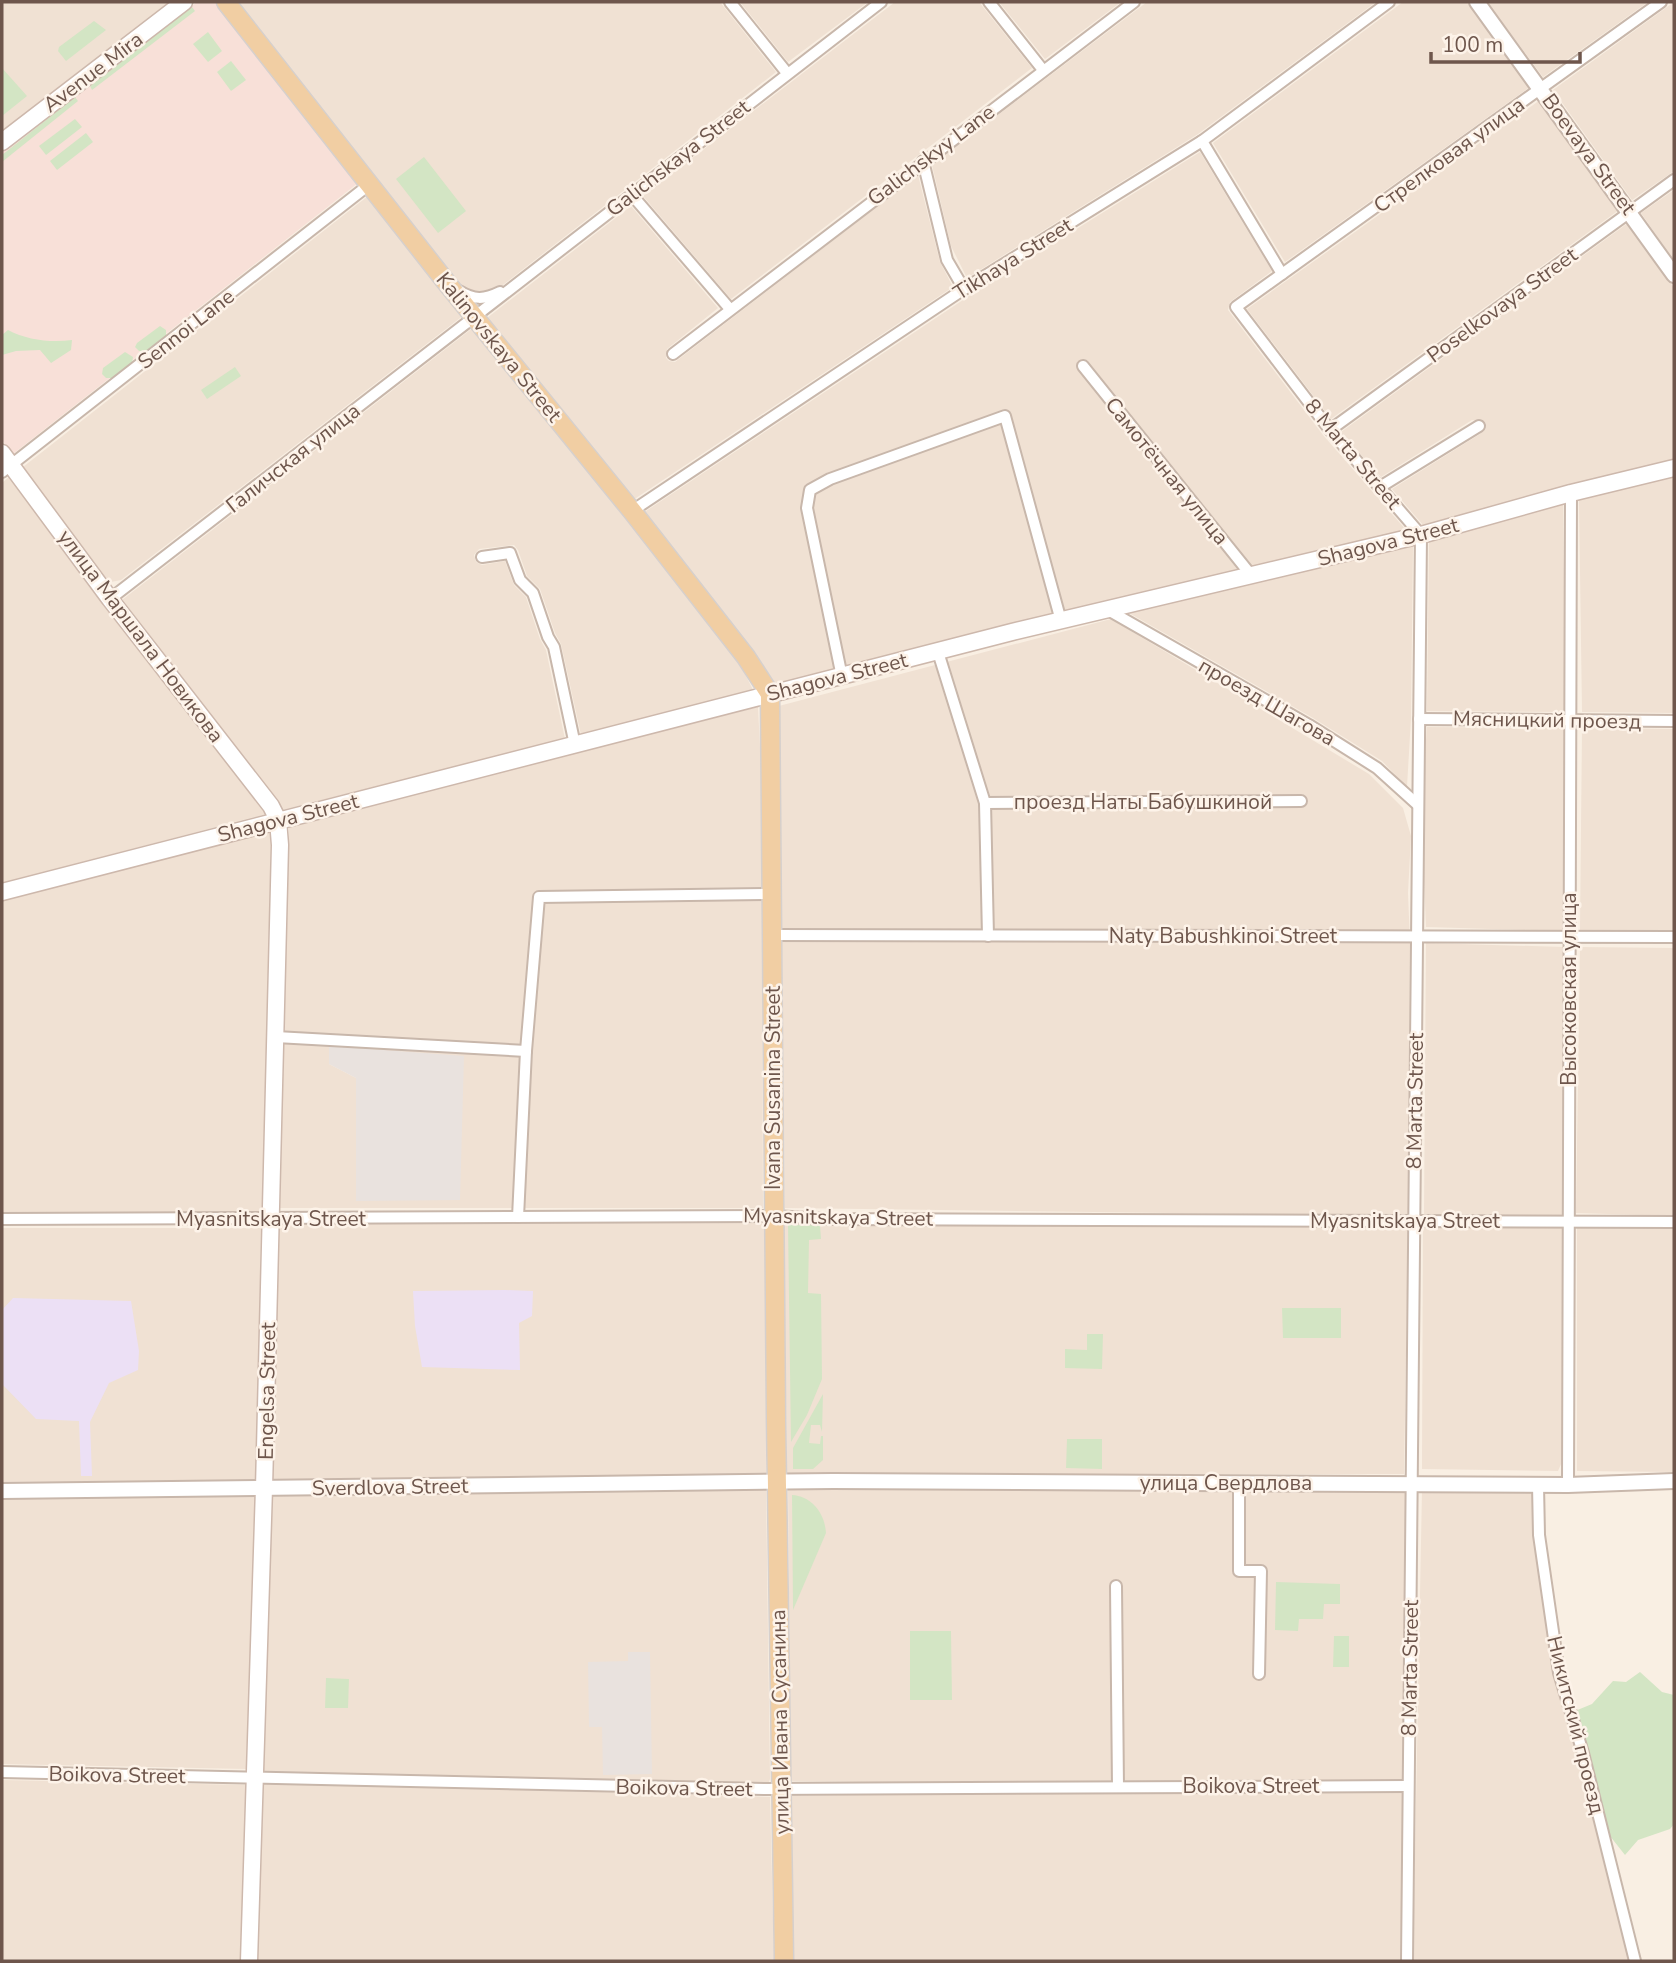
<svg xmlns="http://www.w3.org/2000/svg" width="1676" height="1963" font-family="'Nunito Sans',sans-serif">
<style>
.residential{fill:#f0e1d3;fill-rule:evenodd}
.commercial{fill:#f8e0d8}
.industrial{fill:#e9e2de}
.education{fill:#ece0f5}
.green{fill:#d3e5c4}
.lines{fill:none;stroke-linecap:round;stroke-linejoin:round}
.minor-casing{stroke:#c8b7ab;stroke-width:14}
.tertiary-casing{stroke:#c8b7ab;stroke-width:18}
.secondary-casing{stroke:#cdb8ac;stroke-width:19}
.primary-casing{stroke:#d6d0cd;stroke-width:21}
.minor{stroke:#fff;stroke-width:10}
.tertiary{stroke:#fff;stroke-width:14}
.secondary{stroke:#fff;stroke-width:16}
.primary{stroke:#f1cea3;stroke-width:18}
.labels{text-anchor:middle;stroke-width:5;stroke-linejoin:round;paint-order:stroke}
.street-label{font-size:21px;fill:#6e564c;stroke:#fdf3e9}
</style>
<rect width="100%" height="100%" fill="#f9efe3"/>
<g class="residential">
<path d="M2,2H171L2,132Z"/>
<path d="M236,2H720L776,72L490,295L467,293Z"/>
<path d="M740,2H868L788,62Z"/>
<path d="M895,2H979L1032,68L731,299L643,196Z"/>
<path d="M999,2H1121L1045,59Z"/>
<path d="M1147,2H1376L1198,134L967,278L951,246L932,165Z"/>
<path d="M1403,2H1467L1530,87L1285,262L1213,143Z"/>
<path d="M1487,2H1648L1543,77Z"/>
<path d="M1674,2V171L1632,200L1553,90Z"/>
<path d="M1540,100L1619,210L1331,419L1247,309Z"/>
<path d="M1200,152L1272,271L1230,302L1228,310L1323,435L1406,530L1098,604L770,688L643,513L969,296Z"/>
<path d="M918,175L940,262L953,287L633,500L487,318L631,206L718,308L667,349L666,358L669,361L675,362Z"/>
<path d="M1674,190V261L1641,213Z"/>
<path d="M368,196L464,315L121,580L111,582L102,575L23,467Z"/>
<path d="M1628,223L1674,288V460L1569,485L1423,525L1392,489L1480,434L1483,429L1481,422L1472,420L1381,477L1341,432Z"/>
<path d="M474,327L625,516L739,662L754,692L581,735L561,644L555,633L540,589L527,576L518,550L514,545L479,549L474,555L476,562L482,565L505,561L514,585L526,597L540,639L546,650L565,739L282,810L122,600Z"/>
<path d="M10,476L104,603L266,814L2,883V483Z"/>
<path d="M1674,477V713L1582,712L1579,499Z"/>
<path d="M1563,504L1566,712L1427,711L1429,540Z"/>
<path d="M1413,545L1411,718L1407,787L1382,761L1313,718L1129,613Z"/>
<path d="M1111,619L1369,774L1403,808L1411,836L1408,893L1410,943L1408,1216L785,1208L782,947L775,707Z"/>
<path d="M758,707L761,767L763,1208H280L289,826ZM464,1056L356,1200V1078L329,1064Z"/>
<path d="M1427,727L1566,728L1564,931L1426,927L1421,805Z"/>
<path d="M1582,728L1674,729V932L1580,931Z"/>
<path d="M271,829L263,1212H2V900Z"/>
<path d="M1426,943L1564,947L1565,1215L1424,1216Z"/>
<path d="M1580,947L1674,948V1216L1576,1213Z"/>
<path d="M765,1220L766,1475L272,1480L276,1225Z"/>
<path d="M1423,1222L1565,1224V1455L1558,1471L1422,1469Z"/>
<path d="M1577,1222L1674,1223V1472L1577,1471Z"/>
<path d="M784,1223L1408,1228L1404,1474H787Z"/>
<path d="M2,1228H261L256,1480L2,1483Z"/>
<path d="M891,1486L1409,1487L1406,1782L927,1783L791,1781L788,1488Z"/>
<path d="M766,1489L770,1779L768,1784L264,1775L261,1767L271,1494Z"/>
<path d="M1422,1490L1532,1491L1534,1537L1556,1678L1579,1755L1631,1961H1413Z"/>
<path d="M256,1496L246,1769L2,1764V1497Z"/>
<path d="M2,1780L246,1785L244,1961H2Z"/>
<path d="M262,1782L770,1797L774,1961H255Z"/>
<path d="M1190,1790H1404L1400,1961H793L791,1796Z"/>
</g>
<path class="commercial" d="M197,2H216L358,183L13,454L2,440V152Z"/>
<g class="industrial">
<path d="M329,1046L464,1056L460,1200L356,1201V1078L329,1064Z"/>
<path d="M628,1652H650L652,1774L603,1775L602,1727H589L588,1662L628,1661Z"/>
</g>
<g class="education">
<path d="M505,1290L533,1291L532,1316L519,1323L520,1370L422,1367L415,1326L413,1291Z"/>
<path d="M13,1298L131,1301L139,1351L138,1370L109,1383L90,1422L92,1476H81L79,1421L36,1419L2,1384V1310Z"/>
</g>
<g class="green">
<path d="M192,7L195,11L92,90L90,86Z"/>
<path d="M94,21L106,30L66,61L58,51L59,47Z"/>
<path d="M208,32L222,51L208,62L193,44Z"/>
<path d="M231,61L246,80L231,91L217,72Z"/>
<path d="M2,68L27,96L2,116Z"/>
<path d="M75,97L78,101L2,162V155Z"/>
<path d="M75,119L82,127L46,155L39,146Z"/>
<path d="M86,133L93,142L57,170L50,161Z"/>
<path d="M424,157L466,211L438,233L396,179Z"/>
<path d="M160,326L166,330V336L146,351H139L135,347L137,343Z"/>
<path d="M8,330C27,340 51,343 72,340L71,350L51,363L40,350L16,351L2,355V335Z"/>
<path d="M125,352L133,357L132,363L113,378H106L102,374L103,368Z"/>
<path d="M235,367L241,376L207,399L201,390Z"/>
<path d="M788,1225H820L821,1239L809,1240L808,1293L821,1294L822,1379L807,1415L791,1442Z"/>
<path d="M1282,1308H1341V1338H1283Z"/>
<path d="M1087,1334H1103L1102,1369L1065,1368V1349L1087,1350Z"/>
<path d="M823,1394L822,1432L820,1425H811L809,1443L820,1444L821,1436H823V1460L813,1469H793V1448Z"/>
<path d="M1067,1439H1102V1469L1066,1468Z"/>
<path d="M792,1495C812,1496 825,1514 826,1533L793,1610Z"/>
<path d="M1276,1582L1340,1584V1604H1324L1323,1619H1299L1298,1631L1275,1630Z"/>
<path d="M910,1631H951L952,1700H910Z"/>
<path d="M1334,1636H1349V1667H1333Z"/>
<path d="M1640,1672L1662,1692L1674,1695V1824L1670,1829L1638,1840L1625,1855L1610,1836L1604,1820L1601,1799L1575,1711L1592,1704L1613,1681L1626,1682Z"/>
<path d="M326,1678L349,1679L348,1708H325Z"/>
</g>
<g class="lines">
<g class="minor-casing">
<g id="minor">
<path d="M730,2L787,73"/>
<path d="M989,2L1043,70"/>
<path d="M1202,141L1282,274"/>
<path d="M923,161L947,260L964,289"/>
<path d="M632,195L730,309"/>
<path d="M459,291C474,300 484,300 500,292"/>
<path d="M673,354L1134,2"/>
<path d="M1083,366L1251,575"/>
<path d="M1330,430L1674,180"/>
<path d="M2,472L370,184"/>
<path d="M1380,487L1479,426"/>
<path d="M632,511L964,289L1202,141L1389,2"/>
<path d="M482,557L510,553L520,580L533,593L548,637L554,647L575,745"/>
<path d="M110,599L881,2"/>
<path d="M1108,610L1309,725L1377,768L1418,805"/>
<path d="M938,652L985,803L988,936"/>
<path d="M842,677L807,508L810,490L830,479L1005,416L1061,621"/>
<path d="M1419,719L1674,721"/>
<path d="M985,803L1301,801"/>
<path d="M772,935L1674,937"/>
<path d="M276,1037L526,1051"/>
<path d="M518,1217L526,1051L539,897L771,894"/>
<path d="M2,1219L774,1216L827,1219L1674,1222"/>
<path d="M1239,1483V1571H1261L1259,1674"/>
<path d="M1538,1485L1539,1535L1559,1673L1583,1753L1635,1961"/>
<path d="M1568,1485L1571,493"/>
<path d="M1116,1586L1118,1787"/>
<path d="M2,1772L764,1789L1408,1786"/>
<path d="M1407,1961L1421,535L1330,430L1236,307L1661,2"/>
</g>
</g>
<g class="tertiary-casing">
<g id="tertiary">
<path d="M1477,2L1674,275"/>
<path d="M2,1491L833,1481L1568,1485L1674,1481"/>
</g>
</g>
<g class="secondary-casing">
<g id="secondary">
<path d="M2,142L184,2"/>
<path d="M2,453L110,599L271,806L278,820L280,845L264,1488L249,1961"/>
<path d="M2,892L1012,632L1421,535L1571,493L1674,468"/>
</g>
</g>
<g class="primary-casing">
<path id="primary" d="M226,2L446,282L632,511L746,657L770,694L776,1420L784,1961"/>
</g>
<use href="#minor" class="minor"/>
<use href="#tertiary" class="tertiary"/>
<use href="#secondary" class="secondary"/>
<use href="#primary" class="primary"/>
</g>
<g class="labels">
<g class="street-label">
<text transform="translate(93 72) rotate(-37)" y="7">Avenue Mira</text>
<text transform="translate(1589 154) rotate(54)" y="7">Boevaya Street</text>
<text transform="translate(931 155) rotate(-37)" y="7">Galichskyy Lane</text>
<text transform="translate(1449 155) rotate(-36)" y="7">Стрелковая улица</text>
<text transform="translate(678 158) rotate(-38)" y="7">Galichskaya Street</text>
<text transform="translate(1013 259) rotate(-32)" y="7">Tikhaya Street</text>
<text transform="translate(1502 305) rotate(-36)" y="7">Poselkovaya Street</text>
<text transform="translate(186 329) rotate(-38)" y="7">Sennoi Lane</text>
<text transform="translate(499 347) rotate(51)" y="7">Kalinovskaya Street</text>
<text transform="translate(1353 454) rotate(50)" y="7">8 Marta Street</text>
<text transform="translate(293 458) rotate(-38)" y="7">Галичская улица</text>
<text transform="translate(1167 471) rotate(51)" y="7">Самотёчная улица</text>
<text transform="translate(1388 542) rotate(-14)" y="7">Shagova Street</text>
<text transform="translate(141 636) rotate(53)" y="7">улица Маршала Новикова</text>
<text transform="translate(837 677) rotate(-14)" y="7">Shagova Street</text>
<text transform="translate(1267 702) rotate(30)" y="7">проезд Шагова</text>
<text transform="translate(1547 720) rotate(1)" y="7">Мясницкий проезд</text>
<text x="1143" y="809">проезд Наты Бабушкиной</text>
<text transform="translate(288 818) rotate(-14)" y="7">Shagova Street</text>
<text x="1223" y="943">Naty Babushkinoi Street</text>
<text transform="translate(1569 989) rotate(-90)" y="7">Высоковская улица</text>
<text transform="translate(773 1088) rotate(-90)" y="7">Ivana Susanina Street</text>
<text transform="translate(1415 1101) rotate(-89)" y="7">8 Marta Street</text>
<text transform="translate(838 1217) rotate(1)" y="7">Myasnitskaya Street</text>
<text x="271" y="1226">Myasnitskaya Street</text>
<text x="1405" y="1228">Myasnitskaya Street</text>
<text transform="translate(267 1391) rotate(-89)" y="7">Engelsa Street</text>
<text x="1226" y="1490">улица Свердлова</text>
<text transform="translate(390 1487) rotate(-1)" y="7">Sverdlova Street</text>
<text transform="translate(1410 1668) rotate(-89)" y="7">8 Marta Street</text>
<text transform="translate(780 1722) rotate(-91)" y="7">улица Ивана Сусанина</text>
<text transform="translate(1576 1725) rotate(76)" y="7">Никитский проезд</text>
<text transform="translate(117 1775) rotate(1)" y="7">Boikova Street</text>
<text x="1251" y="1793">Boikova Street</text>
<text transform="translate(684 1788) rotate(1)" y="7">Boikova Street</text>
</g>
</g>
<rect width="1676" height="1963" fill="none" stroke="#6e564c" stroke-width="7"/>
<path d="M1431 52v10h149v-10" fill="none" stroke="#6e564c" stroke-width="3.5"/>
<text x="1442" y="52" font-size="21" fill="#6e564c" stroke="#fdf3e9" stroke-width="5" paint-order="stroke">100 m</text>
</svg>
